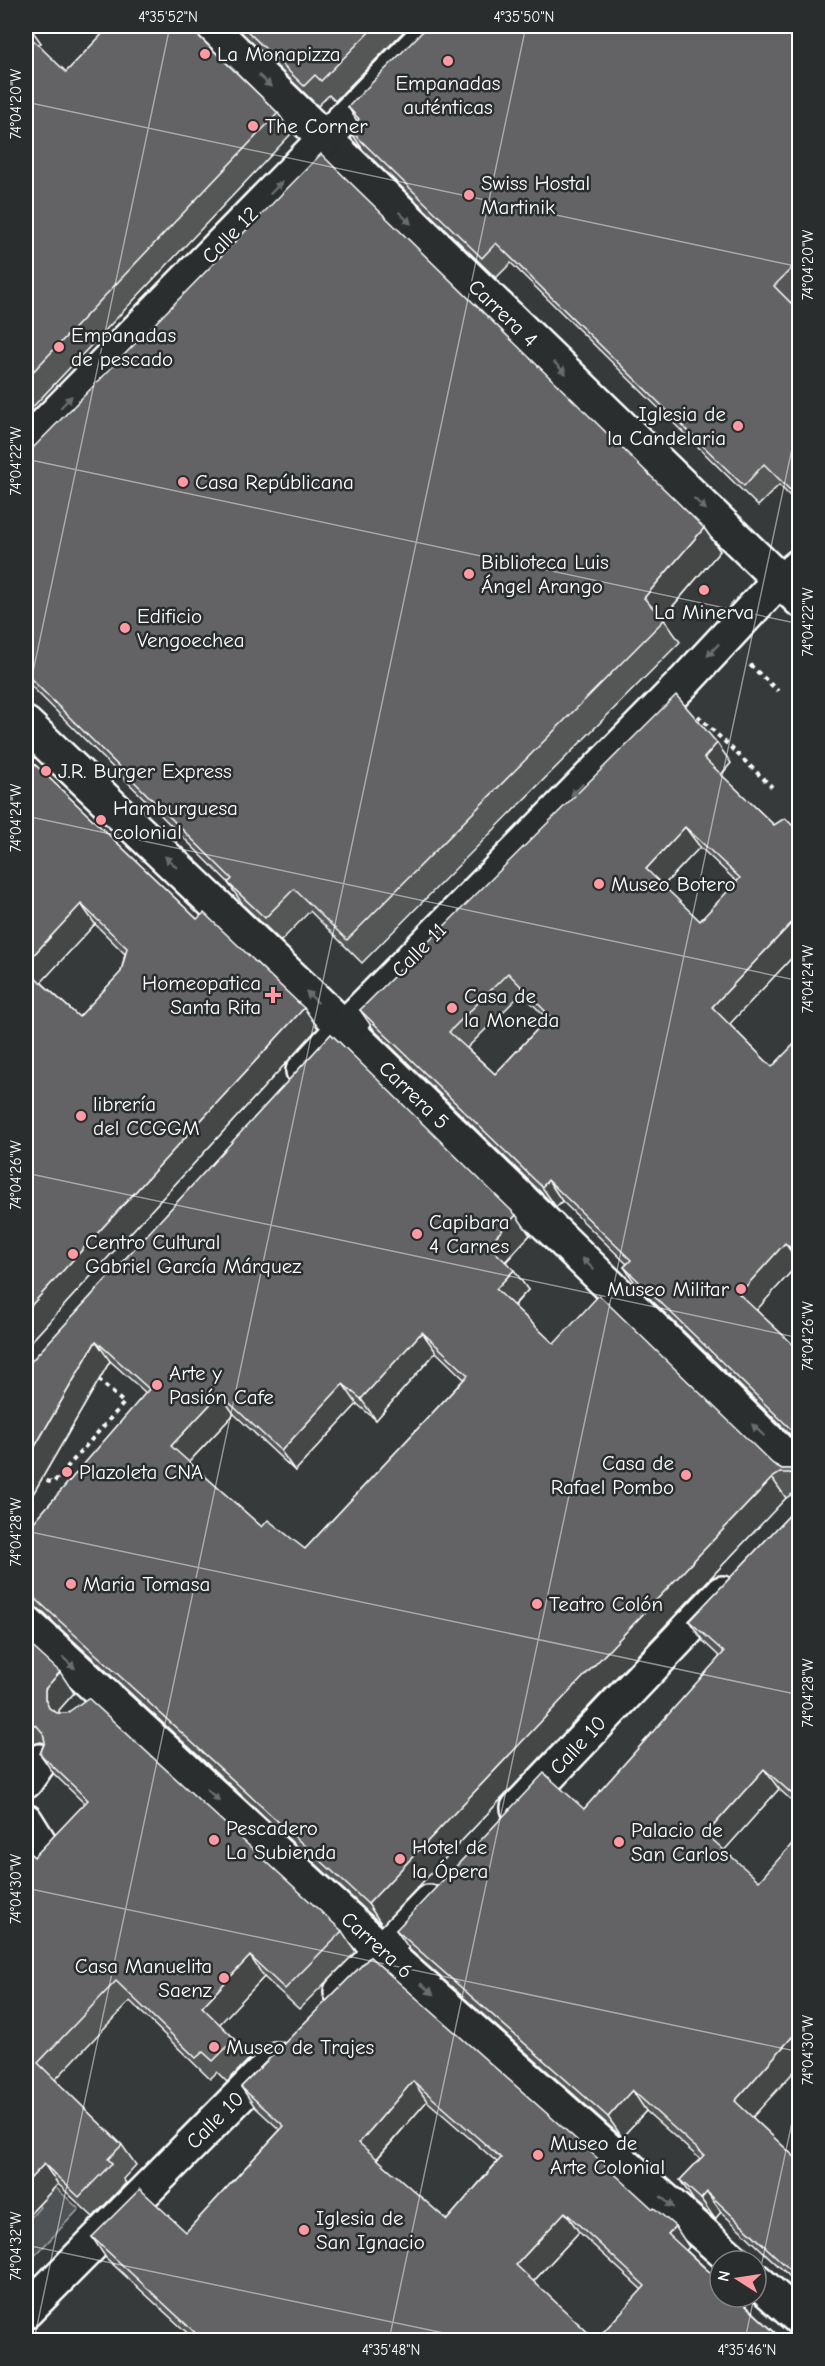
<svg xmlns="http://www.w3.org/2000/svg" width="825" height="2366" font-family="'Comic Neue',sans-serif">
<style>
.green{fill:#505354;stroke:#a8a9aa;stroke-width:1.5}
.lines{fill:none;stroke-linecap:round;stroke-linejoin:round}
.minor-casing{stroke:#fff;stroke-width:38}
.path{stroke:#fff;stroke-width:4;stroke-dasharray:4.5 4.5;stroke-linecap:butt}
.minor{stroke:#2a2d2e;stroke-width:33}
.wall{fill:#555657;stroke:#fff;stroke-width:1.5;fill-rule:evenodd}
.shaded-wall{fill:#454647;stroke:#fff;stroke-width:1.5}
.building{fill:#636465;stroke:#fff;stroke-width:1.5;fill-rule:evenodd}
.oneway{fill:#6a6c6d}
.ticks{fill:none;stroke:#fff;stroke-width:1.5;stroke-opacity:0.45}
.poi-dot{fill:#ff9aa2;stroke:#2a2d2e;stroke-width:2}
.labels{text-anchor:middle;stroke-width:5;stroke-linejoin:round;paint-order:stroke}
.poi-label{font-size:21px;fill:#fff;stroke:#2a2d2e;text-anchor:start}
.street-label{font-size:21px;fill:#fff;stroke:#2a2d2e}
.neatline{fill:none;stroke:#fff;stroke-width:2}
.ticks-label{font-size:15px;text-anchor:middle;fill:#fff}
</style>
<rect width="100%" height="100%" fill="#373a3b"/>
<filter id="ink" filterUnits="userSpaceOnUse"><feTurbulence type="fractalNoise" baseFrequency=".0167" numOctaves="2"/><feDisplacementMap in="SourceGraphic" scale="12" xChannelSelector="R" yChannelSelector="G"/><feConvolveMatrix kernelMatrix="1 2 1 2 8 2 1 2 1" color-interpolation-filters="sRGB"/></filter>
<g filter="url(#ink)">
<path class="green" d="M53,2185L79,2209L26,2265V2223L40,2207L36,2203Z"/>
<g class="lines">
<g class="minor-casing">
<g id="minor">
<path d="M209,26L800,600"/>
<path d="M26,444L435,26"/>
<path d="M26,724L344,1027L800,1471"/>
<path d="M303,1071L344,1027L686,680L769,591L800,565"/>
<path d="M26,1623L383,1951L734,2261"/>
<path d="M26,1781L40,1761"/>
<path d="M518,1808L722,1593"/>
<path d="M26,1821L46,1853"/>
<path d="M341,1992L429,1902"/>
<path d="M756,2280L800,2319"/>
<path d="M26,2311L276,2059"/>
</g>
</g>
<g class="path">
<path d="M750,665L778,691"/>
<path d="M698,716L772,787"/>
<path d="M38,1478L53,1483L124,1403L97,1378"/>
</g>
<use href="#minor" class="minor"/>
</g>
<g class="wall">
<path d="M26,26L41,43L38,46L66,72L109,27L107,26H191V28L278,113L292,133L26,414Z"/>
<path d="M235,26H409L335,101L329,95L318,106Z"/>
<path d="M800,26V294L791,303L800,312V506L779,485L758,506L511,263L496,278L363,150L349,129L357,121L348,107Z"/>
<path d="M26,455L704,528L720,551L663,618L680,642L362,963L310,911L281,941L244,906L228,883H229L26,681Z"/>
<path d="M26,756L197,919L318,1028L26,1347ZM95,924L125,954L121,972L79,1017L41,982Z"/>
<path d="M731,763L721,775L774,825L800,833V949L729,1024L772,1067L800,1038V1264L799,1263L756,1310L800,1351V1444L638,1287L624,1267L627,1264L562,1201L556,1207L374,1030L360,1010ZM700,847L737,882L700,921L663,886ZM522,993L547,1019L495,1074L467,1048Z"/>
<path d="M331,1034L530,1235L506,1262L528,1290L514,1306L554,1344L782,1469H791L800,1463V1493H794L786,1498L382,1925L39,1609L29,1605H26V1531L146,1393L110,1361L26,1506V1367ZM436,1352L464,1379L305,1549L262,1527L189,1462L234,1414L295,1471L357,1404L376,1420Z"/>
<path d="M800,1504V1808L779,1789L724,1850L753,2118L800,2162V2286L721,2212L715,2219L694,2201L680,2180L700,2159L646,2111L622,2137L410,1950L396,1930L584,1809L720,1657L703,1641L689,1621Z"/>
<path d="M26,1641L74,1693L59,1710V1713L342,1931L356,1952L299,2009L264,1977L219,2024L235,2039L249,2059L227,2082L217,2072L210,2079L130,2001L55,2080L122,2145L136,2165L123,2179L126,2183L93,2217L58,2184L26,2218V1850L34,1857L85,1804L54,1774L40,1754L44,1743L41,1742L33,1744L27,1748L26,1747Z"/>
<path d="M370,1957L689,2247L686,2250L783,2340H195L106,2258L92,2237L186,2232L280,2130L255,2107L241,2087ZM427,2101L497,2162L447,2220L377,2159ZM579,2232L642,2290L596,2340L533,2282Z"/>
</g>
<g class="shaded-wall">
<path d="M26,26H29L41,43L35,49L26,36Z"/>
<path d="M704,528L720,551L660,621L644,598Z"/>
<path d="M717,743L731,763L718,778L704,758Z"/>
<path d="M685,827L700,847L660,889L646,869Z"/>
<path d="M81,904L95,924L37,987L26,971V963Z"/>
<path d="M800,914V949L726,1028L712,1007Z"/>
<path d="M304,1008L318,1028L26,1347V1311Z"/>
<path d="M548,1180L562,1201L556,1207L542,1187Z"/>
<path d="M516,1215L530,1235L502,1265L488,1245Z"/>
<path d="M785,1243L799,1263L753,1314L739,1294Z"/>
<path d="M514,1270L528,1290L510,1309L496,1289Z"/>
<path d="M422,1332L436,1352L376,1420L361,1399Z"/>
<path d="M96,1341L110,1361L26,1506V1462Z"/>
<path d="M343,1384L357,1404L295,1471L281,1451Z"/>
<path d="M220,1394L234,1414L185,1466L171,1446Z"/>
<path d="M772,1478L786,1498L382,1925L368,1904Z"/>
<path d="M60,1672L74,1693L59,1710V1719L49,1708L45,1699V1689Z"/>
<path d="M764,1769L779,1789L721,1854L706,1834Z"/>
<path d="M250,1956L264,1977L216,2028L202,2007Z"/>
<path d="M800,2028V2065L749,2121L735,2101Z"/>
<path d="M413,2081L427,2101L373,2163L359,2143Z"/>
<path d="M632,2090L646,2111L622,2137L608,2117Z"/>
<path d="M44,2164L58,2184L26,2218V2183Z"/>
<path d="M707,2192L721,2212L715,2219L701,2199Z"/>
<path d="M565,2212L579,2232L530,2285L516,2265Z"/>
<path d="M675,2226L689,2247L683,2254L668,2234Z"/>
</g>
<g class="building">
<path d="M110,26H188L278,113L26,379V33L66,72Z"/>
<path d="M242,26H375L321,81L315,75L304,86Z"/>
<path d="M428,26H800V260L774,286L800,312V481L790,490L764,464L744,486L496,243L482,258L349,129L359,119L348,107Z"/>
<path d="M321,154L704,528L644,598L664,620L347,940L294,889L265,918L228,883L232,879L26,674V455Z"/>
<path d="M676,695L717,743L704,758L774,825L785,818L800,833V914L712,1007L772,1067L800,1038V1257L785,1243L739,1294L800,1351V1438L624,1267L631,1260L548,1180L542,1187L360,1010ZM685,827L740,878L700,921L646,869ZM508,973L550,1016L495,1074L449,1032Z"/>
<path d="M26,756L197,919L204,913L304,1008L26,1311V969L79,1017L121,972L127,948L81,904L26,963Z"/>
<path d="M331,1034L516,1215L488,1245L514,1270L496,1289L554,1344L599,1295L773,1464L782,1469H791L800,1463V1479L798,1477L790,1473H780L772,1478L368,1904L26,1590V1531L149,1389L96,1341L26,1462V1367ZM422,1332L468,1375L305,1549L268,1520L262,1527L171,1446L220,1394L281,1451L343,1384L361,1399Z"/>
<path d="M800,1504V1801L764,1769L706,1834L759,1881L800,1835V2028L735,2101L800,2162V2279L707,2192L701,2199L680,2180L704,2155L632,2090L608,2117L396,1930L544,1773L584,1809L724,1652L689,1621Z"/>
<path d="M26,1641L60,1672L45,1689V1699L49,1708L57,1713H67L88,1698L342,1931L285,1989L250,1956L202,2007L235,2039L213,2061L203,2052L196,2058L116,1981L38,2063L122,2145L108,2159L112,2163L79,2197L44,2164L26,2183V1850L34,1857L88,1800L40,1754L45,1742L43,1733L37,1726L26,1722Z"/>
<path d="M370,1957L595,2156L653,2209L654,2208L675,2226L668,2234L720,2282V2297H736L783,2340H203L92,2237L140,2189L186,2232L284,2126L241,2087ZM413,2081L501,2158L447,2220L359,2143ZM565,2212L645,2286L596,2340L516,2265Z"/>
</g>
<defs><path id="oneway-solid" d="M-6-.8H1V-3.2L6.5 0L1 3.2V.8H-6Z" transform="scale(1.5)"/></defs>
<g class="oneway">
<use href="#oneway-solid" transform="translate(265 81) rotate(44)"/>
<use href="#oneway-solid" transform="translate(276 188) rotate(-46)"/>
<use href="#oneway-solid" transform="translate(405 218) rotate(44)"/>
<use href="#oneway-solid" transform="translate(560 368) rotate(44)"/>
<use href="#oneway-solid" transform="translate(66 402) rotate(-46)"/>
<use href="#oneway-solid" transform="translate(700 504) rotate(44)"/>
<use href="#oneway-solid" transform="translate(713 650) rotate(133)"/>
<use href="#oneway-solid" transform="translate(577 790) rotate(135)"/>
<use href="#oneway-solid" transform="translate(171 862) rotate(-136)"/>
<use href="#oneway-solid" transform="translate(312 997) rotate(-136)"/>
<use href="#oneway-solid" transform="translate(588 1264) rotate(-136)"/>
<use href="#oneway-solid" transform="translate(758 1430) rotate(-136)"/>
<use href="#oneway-solid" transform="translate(69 1663) rotate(42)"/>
<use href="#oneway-solid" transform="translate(213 1795) rotate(42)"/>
<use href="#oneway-solid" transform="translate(427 1989) rotate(41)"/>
<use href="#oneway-solid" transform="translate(667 2202) rotate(41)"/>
</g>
</g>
<path class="ticks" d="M26,102L800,267M26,459L800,624M26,705L170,26M26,816L800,981M26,1173L800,1338M26,1531L800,1695M26,1888L800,2052M26,2245L477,2340M756,2290L800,2085M34,2340L526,26M389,2340L800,411M745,2340L754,2297"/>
<g class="poi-dot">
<circle cx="205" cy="54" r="6"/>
<circle cx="448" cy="61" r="6"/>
<circle cx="253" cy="126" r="6"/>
<circle cx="469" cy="195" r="6"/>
<circle cx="59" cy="347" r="6"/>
<circle cx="738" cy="426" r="6"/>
<circle cx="183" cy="482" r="6"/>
<circle cx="469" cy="574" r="6"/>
<circle cx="704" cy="590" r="6"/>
<circle cx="125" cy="628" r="6"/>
<circle cx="46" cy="771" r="6"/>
<circle cx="101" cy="820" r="6"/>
<circle cx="599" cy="884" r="6"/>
<path d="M270 986h6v6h6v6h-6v6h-6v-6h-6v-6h6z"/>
<circle cx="452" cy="1008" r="6"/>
<circle cx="81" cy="1116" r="6"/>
<circle cx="417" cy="1234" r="6"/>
<circle cx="73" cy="1254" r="6"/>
<circle cx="741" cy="1289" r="6"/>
<circle cx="157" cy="1385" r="6"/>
<circle cx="67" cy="1472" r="6"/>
<circle cx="686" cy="1475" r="6"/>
<circle cx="71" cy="1584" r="6"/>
<circle cx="537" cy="1604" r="6"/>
<circle cx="214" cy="1840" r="6"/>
<circle cx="619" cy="1842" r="6"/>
<circle cx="400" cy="1859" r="6"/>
<circle cx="224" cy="1978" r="6"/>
<circle cx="214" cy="2047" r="6"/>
<circle cx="538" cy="2155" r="6"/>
<circle cx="304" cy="2230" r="6"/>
</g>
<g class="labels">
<g class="poi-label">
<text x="217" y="61">La Monapizza</text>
<text x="448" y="90" text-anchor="middle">Empanadas<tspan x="448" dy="24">auténticas</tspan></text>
<text x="265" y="133">The Corner</text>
<text x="481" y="190">Swiss Hostal<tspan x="481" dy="24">Martinik</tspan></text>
<text x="71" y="342">Empanadas<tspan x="71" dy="24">de pescado</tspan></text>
<text x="726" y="421" text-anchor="end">Iglesia de<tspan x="726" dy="24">la Candelaria</tspan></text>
<text x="195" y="489">Casa Repúblicana</text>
<text x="481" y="569">Biblioteca Luis<tspan x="481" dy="24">Ángel Arango</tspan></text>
<text x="704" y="619" text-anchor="middle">La Minerva</text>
<text x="137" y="623">Edificio<tspan x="137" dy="24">Vengoechea</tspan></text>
<text x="58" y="778">J.R. Burger Express</text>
<text x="113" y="815">Hamburguesa<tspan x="113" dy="24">colonial</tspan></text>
<text x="611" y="891">Museo Botero</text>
<text x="261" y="990" text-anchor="end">Homeopatica<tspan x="261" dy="24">Santa Rita</tspan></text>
<text x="464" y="1003">Casa de<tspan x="464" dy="24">la Moneda</tspan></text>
<text x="93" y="1111">librería<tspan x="93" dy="24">del CCGGM</tspan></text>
<text x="429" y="1229">Capibara<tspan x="429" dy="24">4 Carnes</tspan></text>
<text x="85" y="1249">Centro Cultural<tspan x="85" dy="24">Gabriel García Márquez</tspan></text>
<text x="729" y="1296" text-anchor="end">Museo Militar</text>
<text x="169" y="1380">Arte y<tspan x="169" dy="24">Pasión Cafe</tspan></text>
<text x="674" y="1470" text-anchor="end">Casa de<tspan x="674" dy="24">Rafael Pombo</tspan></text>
<text x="79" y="1479">Plazoleta CNA</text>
<text x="83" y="1591">Maria Tomasa</text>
<text x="549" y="1611">Teatro Colón</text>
<text x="226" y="1835">Pescadero<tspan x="226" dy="24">La Subienda</tspan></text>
<text x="631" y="1837">Palacio de<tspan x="631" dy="24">San Carlos</tspan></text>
<text x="412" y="1854">Hotel de<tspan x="412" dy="24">la Ópera</tspan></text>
<text x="212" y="1973" text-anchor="end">Casa Manuelita<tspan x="212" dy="24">Saenz</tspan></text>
<text x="226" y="2054">Museo de Trajes</text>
<text x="550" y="2150">Museo de<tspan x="550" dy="24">Arte Colonial</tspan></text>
<text x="316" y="2225">Iglesia de<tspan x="316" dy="24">San Ignacio</tspan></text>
</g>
<g class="street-label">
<text transform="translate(230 235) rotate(-46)" y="7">Calle 12</text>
<text transform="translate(503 313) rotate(44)" y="7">Carrera 4</text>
<text transform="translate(419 950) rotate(-45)" y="7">Calle 11</text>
<text transform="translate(414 1095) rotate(44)" y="7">Carrera 5</text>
<text transform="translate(578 1745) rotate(-47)" y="7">Calle 10</text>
<text transform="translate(377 1945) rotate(42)" y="7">Carrera 6</text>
<text transform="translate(215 2120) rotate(-45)" y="7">Calle 10</text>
</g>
</g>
<rect width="825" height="2366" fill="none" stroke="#2a2d2e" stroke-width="66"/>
<g transform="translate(738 2279) rotate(282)"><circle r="28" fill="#2a2d2e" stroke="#7f8182" stroke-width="1.5"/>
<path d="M0-4.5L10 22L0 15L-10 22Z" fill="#ff9aa2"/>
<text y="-9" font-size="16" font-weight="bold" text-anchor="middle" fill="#ffffff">N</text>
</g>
<rect x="33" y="33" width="759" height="2300" class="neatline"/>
<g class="ticks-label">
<text x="168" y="22">4°35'52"N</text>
<text x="524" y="22">4°35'50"N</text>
<text transform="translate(16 104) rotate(-90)" y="5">74°04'20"W</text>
<text transform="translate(808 265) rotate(-90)" y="5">74°04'20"W</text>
<text transform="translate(16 461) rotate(-90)" y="5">74°04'22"W</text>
<text transform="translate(808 622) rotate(-90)" y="5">74°04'22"W</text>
<text transform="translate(16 818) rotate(-90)" y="5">74°04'24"W</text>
<text transform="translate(808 979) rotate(-90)" y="5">74°04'24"W</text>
<text transform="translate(16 1175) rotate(-90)" y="5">74°04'26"W</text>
<text transform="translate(808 1336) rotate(-90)" y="5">74°04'26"W</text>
<text transform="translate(16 1532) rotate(-90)" y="5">74°04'28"W</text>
<text transform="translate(808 1693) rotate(-90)" y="5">74°04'28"W</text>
<text transform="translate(16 1889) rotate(-90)" y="5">74°04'30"W</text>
<text transform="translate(808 2050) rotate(-90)" y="5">74°04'30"W</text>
<text transform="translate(16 2246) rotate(-90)" y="5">74°04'32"W</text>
<text x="391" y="2355">4°35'48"N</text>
<text x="747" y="2355">4°35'46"N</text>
</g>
</svg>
